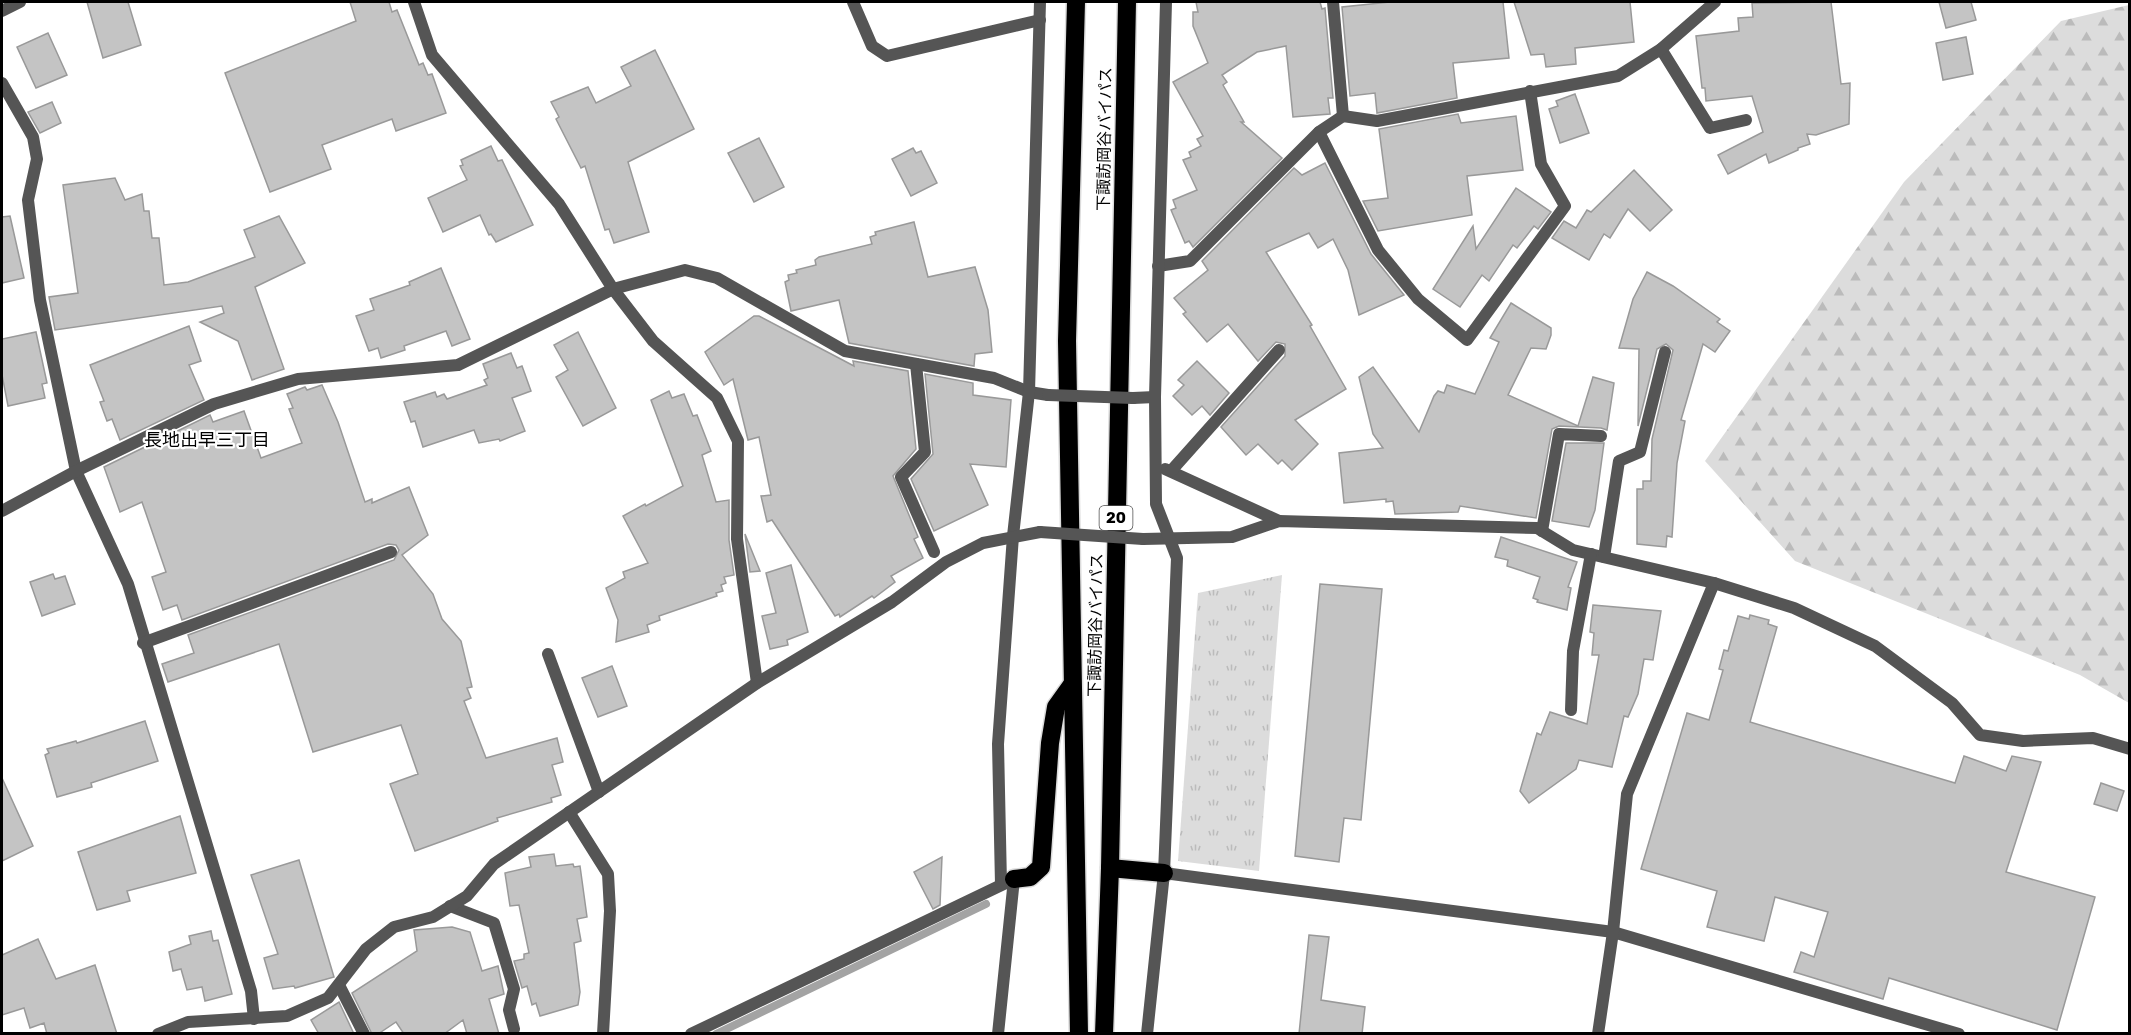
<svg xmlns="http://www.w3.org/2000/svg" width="2131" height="1035" font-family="Rubik,'Noto Sans JP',sans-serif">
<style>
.grass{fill:url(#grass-tufts)}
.forest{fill:url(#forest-firs)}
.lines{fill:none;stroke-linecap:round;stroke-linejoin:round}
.stream{stroke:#a3a3a3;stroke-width:8}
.building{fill:#c4c4c4;stroke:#999;stroke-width:1.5}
.highway-casing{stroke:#dbdbdb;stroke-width:21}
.street{stroke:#555;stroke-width:12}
.highway{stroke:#000;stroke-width:18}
.street-bridge{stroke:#555;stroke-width:12}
.labels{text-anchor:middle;stroke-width:4.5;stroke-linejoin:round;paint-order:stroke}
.shield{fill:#fff;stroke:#4c4c4c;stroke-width:1.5}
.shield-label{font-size:15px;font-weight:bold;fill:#000}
.street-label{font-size:16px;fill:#000;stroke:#fff}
.neighbourhood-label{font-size:18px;fill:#000;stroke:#fff}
</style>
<defs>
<pattern id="grass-tufts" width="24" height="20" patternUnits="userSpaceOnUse" patternTransform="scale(1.5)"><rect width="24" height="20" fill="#dcdcdc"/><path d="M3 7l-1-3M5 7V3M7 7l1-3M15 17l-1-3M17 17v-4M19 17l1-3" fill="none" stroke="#bbb"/></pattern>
<pattern id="forest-firs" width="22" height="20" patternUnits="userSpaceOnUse" patternTransform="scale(1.5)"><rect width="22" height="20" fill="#dcdcdc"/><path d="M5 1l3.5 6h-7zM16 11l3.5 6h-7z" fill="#bbb"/></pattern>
</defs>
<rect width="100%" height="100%" fill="#fff"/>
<path class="grass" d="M1282,575L1259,871L1178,861L1198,593Z"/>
<path class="forest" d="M2129,5H2130L2129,703L2080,675L1795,561L1705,461L1904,182L2061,21Z"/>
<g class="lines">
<path class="stream" d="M716,1034L986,904"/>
</g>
<g class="building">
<path d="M87,2H128L141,45L103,58Z"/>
<path d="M350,2H389L392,12L397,10L419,65L423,63L428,75L432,74L446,113L396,131L392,119L322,145L331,169L270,192L225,73L356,21Z"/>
<path d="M1196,2H1320L1322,9L1325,8L1333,98H1328L1330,114L1293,117L1286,46L1257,52L1222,75L1227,82L1223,85L1244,122H1241L1282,158L1193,247L1189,241L1185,243L1171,210L1176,208L1173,200L1197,190L1183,160L1191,157L1189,152L1201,146L1197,139L1203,136L1173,82L1208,63L1193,26V12H1198Z"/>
<path d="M1390,2H1503L1509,58L1453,63L1457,98L1377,113L1375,93L1350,96L1342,7Z"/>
<path d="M1514,2H1630L1634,42L1575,48L1576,64L1546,67L1544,54L1531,55Z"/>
<path d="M1831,2L1841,84L1850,83L1849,124L1816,135L1807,134L1810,144L1798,148V150L1769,163L1766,154L1728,174L1718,155L1763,132L1752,96L1706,101L1705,88H1702L1696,36L1739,31L1738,18L1753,17L1752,3Z"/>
<path d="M1939,2H1971L1976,20L1946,28Z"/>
<path d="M48,33L67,75L36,88L17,47Z"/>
<path d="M1966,37L1973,74L1943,80L1936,43Z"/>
<path d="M655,50L694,129L628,162L649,232L614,243L609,229L605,230L585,166L581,168L556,119L559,117L551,102L588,87L596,103L631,86L621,67Z"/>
<path d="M1575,94L1589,133L1560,143L1549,109L1558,106L1556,101Z"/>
<path d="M52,102L61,123L40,133L28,112Z"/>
<path d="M1458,114L1461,123L1516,116L1523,170L1467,176L1472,215L1378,231L1363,201L1388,198L1379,129Z"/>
<path d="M759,138L784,187L754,202L728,153Z"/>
<path d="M491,146L498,161L502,160L533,225L496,242L491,234L489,235L480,215L443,232L428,198L467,180L460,166L463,165L461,160Z"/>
<path d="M913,148L916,153L921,151L937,183L911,196L892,159Z"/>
<path d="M1325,163L1371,254L1404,295L1359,315L1348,270L1333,239L1318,248L1309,233L1266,252L1312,325L1310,326L1346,389L1295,420L1318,444L1292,470L1282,460L1278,464L1258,444L1246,455L1221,427L1285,356V344L1276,342L1258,361L1228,324L1207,342L1183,314L1186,312L1174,298L1208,270L1202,261L1294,168L1302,175Z"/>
<path d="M1634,170L1672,210L1650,231L1628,209L1610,238L1604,234L1589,260L1552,238L1564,221L1576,228L1587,210L1591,212Z"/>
<path d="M115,178L125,200L142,194L144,211H149L152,238H159L164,285L188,282L255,257L244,230L279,216L305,263L255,287L284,369L252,380L238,341L200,322L224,313L222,306L55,330L49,297L78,293L63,185Z"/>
<path d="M1516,188L1551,212L1538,229L1534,226L1517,248L1513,245L1489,281L1482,275L1460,307L1433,289L1473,226L1476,249Z"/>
<path d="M10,216L24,278L2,283V217Z"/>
<path d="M914,222L928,277L975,267L988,310L992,352L975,354L974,366L849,343L839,300L791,311L785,282L789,280L788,275L797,273L796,270L816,265L815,260L819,257L872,244L870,237L876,235L875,232Z"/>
<path d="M441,268L470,339L452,346L446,331L404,346L405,350L381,358L378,348L369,351L356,316L374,310L370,299L410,285L409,282Z"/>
<path d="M1647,272L1673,286L1720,319L1717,322L1730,331L1715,352L1703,344L1681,420L1685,421L1677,463L1672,537L1667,536L1666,547L1637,544V489H1643V481H1651L1652,439L1673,350L1666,344L1657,349L1638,426L1639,349L1619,348L1633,299Z"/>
<path d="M1511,303L1551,328V335L1546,349L1531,348L1508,395L1578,426L1593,377L1614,383L1607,430L1601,428L1559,426L1552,429L1536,518L1460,506L1458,512L1395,514L1393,501L1386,502V499L1344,503L1339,453L1383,448L1373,434L1359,377L1373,367L1419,432L1434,396L1438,391L1444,393L1447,385L1475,394L1499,342L1490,338Z"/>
<path d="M754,316H759L854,366L853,361L908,371L916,449L893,476L918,537L914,539L923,558L891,576L895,582L874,598L872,596L840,617L839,614L835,616L772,520L767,522L761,496L771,495L759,437L748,440L733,379L724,385L705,352Z"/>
<path d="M189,326L201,361L189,365L204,400L120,440L112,419L107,421L100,402L104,401L90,365Z"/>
<path d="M36,332L47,383L42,384L45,398L8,406L2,375V339Z"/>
<path d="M578,332L616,408L583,426L556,377L568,370L554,345Z"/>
<path d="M511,353L517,368L522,366L531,391L512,398L525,431L500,441L499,439L479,443L474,430L423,447L415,421L411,422L404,402L435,392L437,397L444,394L447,399L487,385L484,380L488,378L483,364Z"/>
<path d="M1197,361L1229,393L1210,415L1202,406L1192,415L1173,396L1184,385L1178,380Z"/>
<path d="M925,374L973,383V395L1011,400L1006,467L970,464L988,505L934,531L911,479L933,454Z"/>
<path d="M322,385L338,422L365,502L372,499V503L409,487L428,535L402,555L433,594L442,619L461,641L472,687L467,688L471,698L464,701L486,758L557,738L563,762L552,765L561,795L551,798L552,802L497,818L498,821L415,851L390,784L418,774L401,725L313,752L279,644L168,682L162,664L194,653L188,635L394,560L399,550L396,545L388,544L182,620L177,605L163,610L152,577L166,572L142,502L120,512L104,467L210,415L213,422L244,411L261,458L302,443L289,409L293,408L287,394L305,387L307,390Z"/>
<path d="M669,391L672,398L684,394L693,416L697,415L711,451L702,455L716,502L729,500V540L734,575L724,577L726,583L721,585L723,591L716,593L717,596L659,616L660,620L647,625L649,632L616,642L618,620L606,588L625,578L623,572L648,563L623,516L645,504L646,506L683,486L651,400Z"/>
<path d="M1566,443H1604L1595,510L1589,527L1552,521Z"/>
<path d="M745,534L760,571L750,572Z"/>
<path d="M1501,537L1577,562L1568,587L1571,588L1567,610L1537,602L1538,600L1533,598L1540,577L1507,566L1508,560L1495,557Z"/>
<path d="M791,565L808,632L787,640L788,645L770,649L762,616L776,613L766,573Z"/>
<path d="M53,574L55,579L65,576L75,604L42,616L30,582Z"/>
<path d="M1320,584L1382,589L1361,820L1344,818L1339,862L1295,856Z"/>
<path d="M1593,605L1661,611L1653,660L1644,659L1638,694L1628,717L1624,716L1612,767L1579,760L1576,769L1529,803L1520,791L1537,733L1541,735L1550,712L1587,724L1599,655H1592L1594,633L1590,632Z"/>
<path d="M1750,615L1769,620L1768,624L1777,627L1750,722L1955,783L1964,756L2006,771L2012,756L2041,762L2006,872L2095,897L2057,1030L1889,978L1883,999L1794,972L1801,952L1814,957L1828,912L1775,897L1764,941L1707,927L1717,891L1641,869L1687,713L1709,720L1723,670L1719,669L1724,650L1728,651L1738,616L1749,619Z"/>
<path d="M612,666L627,706L598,717L582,678Z"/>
<path d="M145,721L158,761L91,783L92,787L57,797L45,755L49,753L47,749L76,741L77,743Z"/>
<path d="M2,778L33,846L2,861Z"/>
<path d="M2101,783L2124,791L2117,811L2094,804Z"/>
<path d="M180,816L196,873L127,891L130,901L97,910L78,852Z"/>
<path d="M554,854L556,866L573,864L574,867L580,866L587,917L577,919L581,941L574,943L580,992L578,1005L540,1016L536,1003L532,1005L527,986L522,988L514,961L524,959V954L529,953L519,905L510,906L505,873L531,867L529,857Z"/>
<path d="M942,857L940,905L933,909L914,872Z"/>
<path d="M299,860L334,977L295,988L294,986L273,989L264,958L278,954L251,875Z"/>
<path d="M452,927L470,932L482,971L498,966L504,994L489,999L499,1034H467L463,1020L444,1034H404L396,1022L378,1034H372L352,993L417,951L414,930Z"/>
<path d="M211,931L213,941L218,940L232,994L205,1001L202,987L187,990L181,969L173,971L169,952L191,944L189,936Z"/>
<path d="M1309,935L1329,937L1321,1000L1365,1007L1362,1034H1299Z"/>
<path d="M38,939L56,979L95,965L117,1034H47L44,1023L30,1028L24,1008L2,1015V955Z"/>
<path d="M339,1002L354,1034H319L311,1020Z"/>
</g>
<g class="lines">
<g class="highway-casing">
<g id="highway">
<path d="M1076,2L1067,341L1079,1034"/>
<path d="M1110,868L1164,873"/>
<path d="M1014,879L1030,877L1041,867L1050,743L1056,707L1071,686"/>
<path d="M1104,1034L1110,868L1127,2"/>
</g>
</g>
<g class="street">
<path d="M414,2L432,55L559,204L613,289L653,341L717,398L738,441L737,539L757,683"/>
<path d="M853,2L872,46L887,56L1040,20"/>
<path d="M1333,2L1343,116"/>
<path d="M2,11L20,2"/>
<path d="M1661,49L1710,128L1746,120"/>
<path d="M2,83L33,137L37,159L28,200L40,300L76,471L128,584L251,991L254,1019"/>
<path d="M1319,132L1378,250L1418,299L1467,340L1565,206L1541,164L1530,91"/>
<path d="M1158,266L1190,261L1319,132L1343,116L1377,121L1618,76L1661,49L1715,2"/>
<path d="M916,364L925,452L901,477L934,552"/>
<path d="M1133,398L1155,397"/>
<path d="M1165,469L1279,521"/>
<path d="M1171,471L1279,350"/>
<path d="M2,511L76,471L214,404L298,379L458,365L613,289L685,270L717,278L845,351L994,378L1029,392L1048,395"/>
<path d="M1542,531L1559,434L1601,436"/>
<path d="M1143,539L1232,537L1279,521L1537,528L1573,550L1714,583L1794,608L1875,646L1952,703L1980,735L2023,741L2093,738L2130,749"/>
<path d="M1604,557L1619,461L1640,452L1665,352"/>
<path d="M143,643L391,552"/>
<path d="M548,654L599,792"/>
<path d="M1571,710L1573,651L1591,554"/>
<path d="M569,812L608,874L610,911L603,1034"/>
<path d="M1164,873L1613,932L1959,1034"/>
<path d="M1001,884L998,744L1013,536L1029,392L1040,2"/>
<path d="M450,906L494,923L514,989L509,1010L514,1029"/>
<path d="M339,985L364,1034"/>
<path d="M158,1034L188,1022L287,1016L328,998L366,949L394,927L433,917L467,896L494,864L757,683L892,602L946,562L983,543L1040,532"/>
<path d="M691,1034L1014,879L998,1034"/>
<path d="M1147,1034L1164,873L1177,558L1156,504L1155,397L1166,2"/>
<path d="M1598,1034L1613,932L1627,794L1714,583"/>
</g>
<use href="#highway" class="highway"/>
<g class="street-bridge">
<path d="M1048,395L1133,398"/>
<path d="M1040,532L1143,539"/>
</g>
</g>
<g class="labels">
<rect class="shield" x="1099.5" y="506" width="33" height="24" rx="4.5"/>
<g class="shield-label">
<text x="1116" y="523">20</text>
</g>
<g class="street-label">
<text transform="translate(1104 139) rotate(-89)" y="6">下諏訪岡谷バイパス</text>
<text transform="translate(1095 625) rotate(-89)" y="6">下諏訪岡谷バイパス</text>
</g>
<g class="neighbourhood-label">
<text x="207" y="446">長地出早三丁目</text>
</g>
</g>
<rect width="2131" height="1035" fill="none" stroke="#000000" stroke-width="6"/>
</svg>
